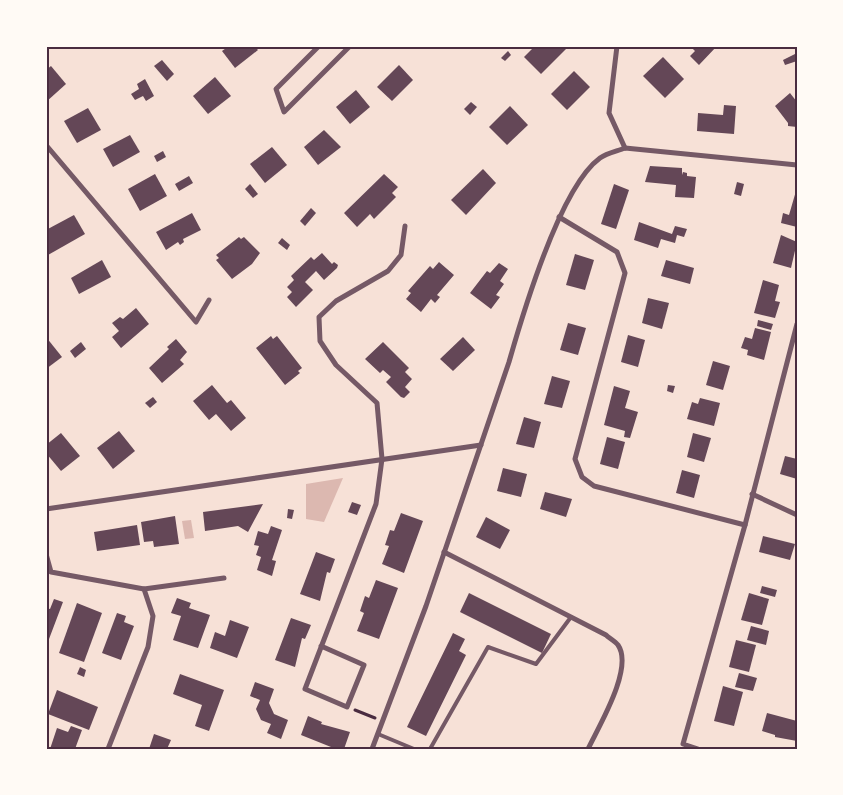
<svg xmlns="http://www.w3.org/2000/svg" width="843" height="795" font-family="Karla,sans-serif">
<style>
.water{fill:#dcb8b0}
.building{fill:#644757}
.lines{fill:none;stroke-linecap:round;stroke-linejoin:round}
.path{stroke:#4a2c40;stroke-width:3}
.service{stroke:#755966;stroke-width:4}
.minor{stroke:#755966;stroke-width:5}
.neatline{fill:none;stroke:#4a2c40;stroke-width:2}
</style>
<rect width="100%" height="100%" fill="#f7e1d7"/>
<g class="water">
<path d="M343,478L324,522L306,519V484Z"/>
<path d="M191,520L194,538L185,539L182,521Z"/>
</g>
<g class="building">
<path d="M229,46H254L258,50L235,68L222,51Z"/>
<path d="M535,46H569L541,74L524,57Z"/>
<path d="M690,46H717L699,65L690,56L695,51Z"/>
<path d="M508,51L511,55L505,61L501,58Z"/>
<path d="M797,53V61L785,65L783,60Z"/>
<path d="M663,57L684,79L665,98L643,76Z"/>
<path d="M162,60L174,74L167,81L154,66Z"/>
<path d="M399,65L413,80L392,101L377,87Z"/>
<path d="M51,66L66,84L46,102V70Z"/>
<path d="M574,71L590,87L567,110L551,94Z"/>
<path d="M215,77L231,96L208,114L193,96Z"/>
<path d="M145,79L154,96L146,101L143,96L135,100L131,94L139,89L137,84Z"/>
<path d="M356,90L370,107L350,124L336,107Z"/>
<path d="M790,93L797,102V127L788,126V123L775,106Z"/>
<path d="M471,102L477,107L470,115L464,109Z"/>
<path d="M724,105L736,106L734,134L697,131L698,113L723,115Z"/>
<path d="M510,106L528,125L507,145L489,127Z"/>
<path d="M88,108L101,130L77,143L64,121Z"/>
<path d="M324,130L341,147L318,165L304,147Z"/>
<path d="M130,135L140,152L113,167L103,149Z"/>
<path d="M272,147L287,165L265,183L250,164Z"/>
<path d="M163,151L166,157L157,162L154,156Z"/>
<path d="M650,166L682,168V175L683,172L687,173V176L696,177L694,198L675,197L676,185L645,182Z"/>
<path d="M483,169L496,183L466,215L451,200Z"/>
<path d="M155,174L167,196L140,211L128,189Z"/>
<path d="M384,174L398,187L392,193L396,197L374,219L370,214L357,227L344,213Z"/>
<path d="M189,176L193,183L179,191L175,184Z"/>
<path d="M737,182L744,184L741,196L734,194Z"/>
<path d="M250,184L258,194L253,198L245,189Z"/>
<path d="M614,184L629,190L616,229L601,224Z"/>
<path d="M796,191H797V227L781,223L783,213L789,215Z"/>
<path d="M311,208L316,213L305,226L300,221Z"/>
<path d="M192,213L201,230L183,239L184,242L180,245L178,242L166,250L156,232Z"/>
<path d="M74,215L85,234L48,255L46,251V230Z"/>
<path d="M639,222L672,234L675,226L687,229L684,237L677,235L675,243L661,239L658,248L634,240Z"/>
<path d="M781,235L797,242L791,268L773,263Z"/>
<path d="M239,237L241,239L244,237L260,253L252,264L232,279L216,260L219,258L216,255Z"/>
<path d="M282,238L290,245L287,250L278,243Z"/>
<path d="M322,253L332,264L334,262L338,265L337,268L324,280L316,271L305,282L313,290L296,307L287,297L292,292L287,287L294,280L291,276L311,257L314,260Z"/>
<path d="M575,254L594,260L585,290L566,285Z"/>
<path d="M102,260L111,277L79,294L71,278Z"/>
<path d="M666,260L694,268L690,284L661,276Z"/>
<path d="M439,262L454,275L437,295L440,297L435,303L431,299L421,312L406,299L411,293L408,291L430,266L433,269Z"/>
<path d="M499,263L508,269L500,281L504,284L496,295L500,297L491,309L470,293L487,271L490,273Z"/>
<path d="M763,280L779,285L775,301L780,302L775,318L754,313Z"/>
<path d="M648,298L669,303L662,329L642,323Z"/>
<path d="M136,308L149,324L121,348L112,337L119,331L112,323L120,317L123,319Z"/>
<path d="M758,320L773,324L771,330L757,326Z"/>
<path d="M568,323L586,328L578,355L560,350Z"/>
<path d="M755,328L771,332L764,360L747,355L748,350L741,348L745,337L752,339Z"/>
<path d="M628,335L645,340L638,367L621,362Z"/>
<path d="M271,336L273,339L277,336L302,368L298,371L300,373L285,385L256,348Z"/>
<path d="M46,337L62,357L46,369Z"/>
<path d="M463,337L475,350L453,371L440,359Z"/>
<path d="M176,339L187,352L180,360L184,364L162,383L149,368L169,349L167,347Z"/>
<path d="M81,342L86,349L75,358L70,351Z"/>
<path d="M383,342L409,368L405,372L412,379L405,387L410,392L404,398L401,397L386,382L391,377L383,370L380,373L365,359Z"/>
<path d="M713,361L730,366L723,390L706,385Z"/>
<path d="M552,376L570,381L562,408L544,404Z"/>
<path d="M212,385L227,403L231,400L246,418L231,431L216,414L209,420L193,401Z"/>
<path d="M668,385L675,386L673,393L667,391Z"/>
<path d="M614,386L630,391L625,408L638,412L630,438L624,437L625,431L604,425Z"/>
<path d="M153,397L157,402L150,408L145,403Z"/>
<path d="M700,398L720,403L714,426L687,419L692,402L698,404Z"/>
<path d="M524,417L541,422L534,448L516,444Z"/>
<path d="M119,431L135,451L113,469L97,448Z"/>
<path d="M61,433L80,456L61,471L46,453V445Z"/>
<path d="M693,433L711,438L704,462L687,457Z"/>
<path d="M607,437L625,442L618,469L600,464Z"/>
<path d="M785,456L797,459V479L780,474Z"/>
<path d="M503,468L527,474L521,497L497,491Z"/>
<path d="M682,470L700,475L694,498L676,493Z"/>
<path d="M545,492L572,499L566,517L540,509Z"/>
<path d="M352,502L361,505L357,515L348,512Z"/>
<path d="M263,504L248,532L238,526L205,531L203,512Z"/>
<path d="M288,509L294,510L292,519L287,518Z"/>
<path d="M401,513L423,521L404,573L382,564L389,546L385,545L390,530L394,531Z"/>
<path d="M175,516L179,544L154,547L153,541L144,542L141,522Z"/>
<path d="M486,517L510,530L500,549L476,537Z"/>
<path d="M137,525L140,545L97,551L94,532Z"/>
<path d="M271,526L282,530L272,560L276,561L272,576L257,570L261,557L256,555L259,546L254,545L258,531L268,534Z"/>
<path d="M763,536L795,544L790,560L759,552Z"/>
<path d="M316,552L335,559L330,573L327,572L320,601L300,594Z"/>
<path d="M376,580L398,588L379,639L357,631L364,613L360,611L365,596L369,598Z"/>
<path d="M762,586L777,590L775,597L760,593Z"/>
<path d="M469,593L551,634L542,653L460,612Z"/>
<path d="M749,593L769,599L762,625L741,620Z"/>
<path d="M177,598L191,603L189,608L210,615L198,648L173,640L181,616L171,613Z"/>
<path d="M54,599L63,602L46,647V608L50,609Z"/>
<path d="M77,603L102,613L84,662L59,653Z"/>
<path d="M117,613L126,616L124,622L134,626L121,660L102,653Z"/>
<path d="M291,618L311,625L305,639L302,638L295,667L275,660Z"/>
<path d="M230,620L249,627L237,658L210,648L215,632L225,636Z"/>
<path d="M751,626L769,631L766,645L747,640Z"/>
<path d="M453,633L465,639L459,651L466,655L426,736L407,727Z"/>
<path d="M736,640L756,645L749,672L729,667Z"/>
<path d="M80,667L86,670L84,677L77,674Z"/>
<path d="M739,673L757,678L753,691L735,687Z"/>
<path d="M180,674L224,690L209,731L195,726L202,705L173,694Z"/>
<path d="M255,682L274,689L269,703L274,714L288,720L281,739L267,733L271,724L261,720L256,709L260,700L250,696Z"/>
<path d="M723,686L743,692L734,726L714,721Z"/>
<path d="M57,690L98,707L89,730L48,714Z"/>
<path d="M767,713L797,721V741L775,737V735L762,731Z"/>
<path d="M308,716L322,722L321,724L350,732L344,749H336L301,735Z"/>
<path d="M71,726L82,730L75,749H50L57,728L68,732Z"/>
<path d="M154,734L171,740L167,749H149Z"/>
</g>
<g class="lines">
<path class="path" d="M355,710L375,718"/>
<g class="service">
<path d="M378,734L414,749"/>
<path d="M430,749L488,647L536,664L571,617"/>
</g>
<g class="minor">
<path d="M319,46L276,89L284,112L350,46"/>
<path d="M617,46L609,113L625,148"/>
<path d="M46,145L196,322L209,300"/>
<path d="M559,217L617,252L625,273L575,459L582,477L594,486L745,525"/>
<path d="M752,494L797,515"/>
<path d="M46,509L481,445"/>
<path d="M444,552L606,635C609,638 615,641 618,645C634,668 599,726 588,749"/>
<path d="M46,554L51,572L144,589L153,616L148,647L108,749"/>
<path d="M144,589L224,578"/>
<path d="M321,646L364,665L347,707L305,689L376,504L382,459L377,403L336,365L320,341L319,317L336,301L388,271L401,255L405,226"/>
<path d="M372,749L426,606L509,362C523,313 560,187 600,158C607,153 618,151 625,148L797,165"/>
<path d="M698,749L683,744L745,525L797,324"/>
</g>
</g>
<rect width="843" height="795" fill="none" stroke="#fffaf5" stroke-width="95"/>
<rect x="48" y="48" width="748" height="700" class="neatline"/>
</svg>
